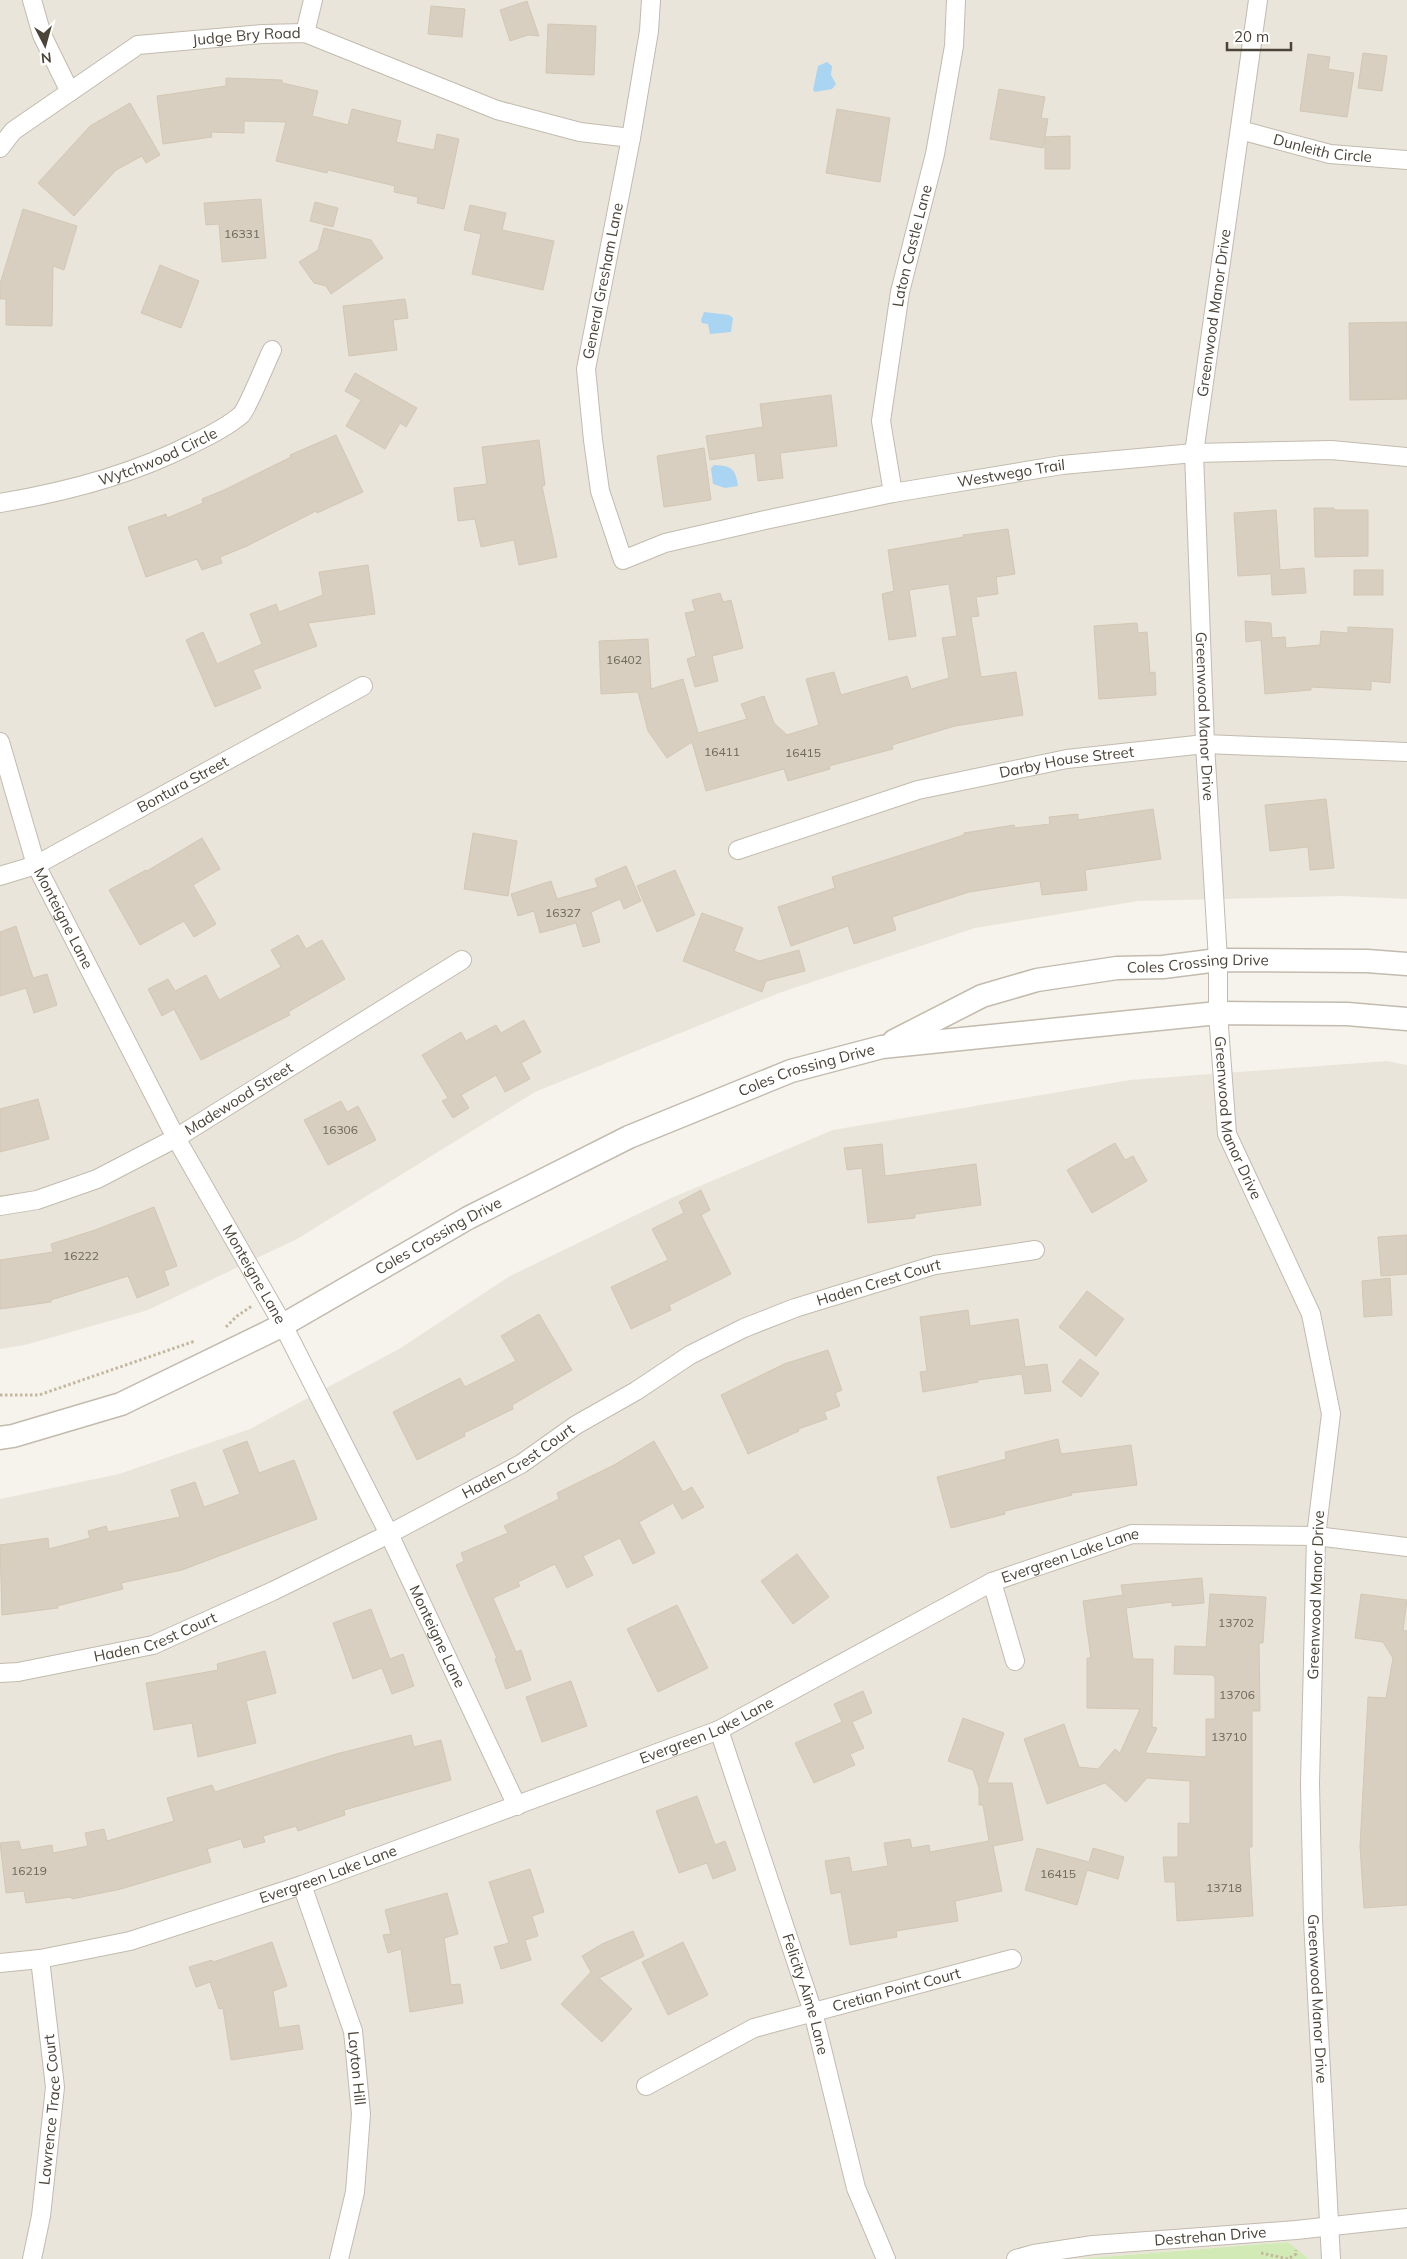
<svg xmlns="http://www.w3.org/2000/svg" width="1407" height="2259" font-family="Mulish,sans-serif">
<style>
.residential{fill:#eae5da}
.green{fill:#d2eab5}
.water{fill:#a9d4f2}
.building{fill:#d8cfc1;stroke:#d3c7b4}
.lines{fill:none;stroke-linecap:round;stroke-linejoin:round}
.minor-casing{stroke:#c2bbae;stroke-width:20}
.tertiary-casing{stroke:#c2bbae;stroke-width:25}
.path{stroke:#c4b79f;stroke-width:3;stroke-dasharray:2.5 2.5;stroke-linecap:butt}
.minor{stroke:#fff;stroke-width:18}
.tertiary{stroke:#fff;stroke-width:22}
.labels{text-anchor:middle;stroke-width:5;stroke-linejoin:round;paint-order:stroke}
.number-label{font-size:12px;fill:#6e675b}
.street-label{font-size:15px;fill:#4b4439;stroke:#fff}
</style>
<rect width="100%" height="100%" fill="#f6f3ec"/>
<g class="residential">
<path d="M0,0H1407V899L1343,896L1138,901L975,928L779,993L535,1092L297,1239L148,1310L25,1345L0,1349Z"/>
<path d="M1387,1061L1407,1065V2259H1309L1288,2242L1077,2259H0V1499L119,1474L250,1429L399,1349L510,1276L671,1198L833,1130L1130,1080Z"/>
</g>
<path class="green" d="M1288,2242L1309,2259H1077Z"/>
<g class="water">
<path d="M827,62L832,66L831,75L836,84L832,89L815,92L813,90L818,66Z"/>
<path d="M704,312L729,315L733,318L731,332L710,334L708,324L702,323L701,320Z"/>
<path d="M714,465C732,466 735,468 738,486L725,488L713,484L711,468Z"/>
</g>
<g class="building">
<path d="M527,1L539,36L528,35L510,41L500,10Z"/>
<path d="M431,6L465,9L462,37L428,34Z"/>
<path d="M548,24L596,26L594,75L546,73Z"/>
<path d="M1363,53L1387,56L1382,91L1358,88Z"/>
<path d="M1308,54L1330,57L1328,69L1354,73L1347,117L1300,111Z"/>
<path d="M226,78L282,80V83L318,91L312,116L348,125L352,109L401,121L396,142L434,150L437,134L459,139L444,209L417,203L418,197L394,192L395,186L328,170L327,173L276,161L286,122L244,121V133L211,132L212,137L163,144L157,96L226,86Z"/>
<path d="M999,89L1045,97L1041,118L1048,119L1043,148L990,139Z"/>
<path d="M130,103L160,155L146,163L142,156L116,170L74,216L38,183L90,126Z"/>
<path d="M837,109L890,118L880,182L826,173Z"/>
<path d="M1070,136V169H1045V137Z"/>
<path d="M261,199L266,258L222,262L219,224L206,225L204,203Z"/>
<path d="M315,202L338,208L333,227L310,221Z"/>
<path d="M470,205L506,213L502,230L554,241L543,290L472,274L481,234L464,230Z"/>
<path d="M23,209L77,226L64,270L53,266L52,326L6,325V299H0V284Z"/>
<path d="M324,228L371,240L383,258L331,294L326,286L314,283L299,262L318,250Z"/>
<path d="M160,265L199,281L181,328L141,313Z"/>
<path d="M405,299L408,318L393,320L397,350L349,356L343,306Z"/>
<path d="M1407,322V399L1350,400L1349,323Z"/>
<path d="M355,373L417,408L406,427L400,423L385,449L346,426L361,400L345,391Z"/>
<path d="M831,395L837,446L780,453L783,478L758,481L755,453L710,460L706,436L763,427L760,404Z"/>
<path d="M336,435L363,492L317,513L316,511L247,546L220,557L222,563L202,570L197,559L146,577L128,527L166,514L167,518L203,503L202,499L224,490L291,457L290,455Z"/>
<path d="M539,440L545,485L542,486L557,557L519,565L514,540L481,547L475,519L458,521L454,488L487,484L482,447Z"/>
<path d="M704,448L711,500L664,507L657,456Z"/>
<path d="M1314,508H1334V510H1368V556L1315,557Z"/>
<path d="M1276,510L1280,570L1304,568L1306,593L1272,595L1271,574L1238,576L1234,513Z"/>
<path d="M1008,529L1015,574L996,577L998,594L976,597L979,616L971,617L981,677L1016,672L1023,715L955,726L892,745L893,749L829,766L830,769L788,781L784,769L706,791L692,742L667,758L648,731L638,692L601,694L599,641L648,639L651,689L683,679L698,733L747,719L741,704L764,696L774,723L787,735L819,725L806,679L834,672L841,695L907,676L911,689L949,678L942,638L957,636L949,584L909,590L916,636L889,640L882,594L894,591L888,550L964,537L963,535Z"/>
<path d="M368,565L375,614L308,623L317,646L253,670L261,688L215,707L186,640L203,632L217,664L262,644L250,614L276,604L279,612L323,595L319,572Z"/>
<rect x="1354" y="570" width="29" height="25"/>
<path d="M720,593L723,602L731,600L743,648L712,656L718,681L695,687L687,659L696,656L685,613L695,611L692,600Z"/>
<path d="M1245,621L1271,623L1272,638L1285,637L1286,648L1320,645L1321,631L1348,633V627L1393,629L1390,683L1371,681V690L1311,687V690L1265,694L1261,640L1246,642Z"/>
<path d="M1137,623L1138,633L1147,632L1150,673L1155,672L1156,695L1099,699L1094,626Z"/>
<path d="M1326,799L1334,868L1310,870L1308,847L1270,851L1265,805Z"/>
<path d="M1153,809L1161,859L1085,870L1087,890L1042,895L1040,881L969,892L892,917L896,930L854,944L848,926L791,946L778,907L835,888L832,877L964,835V833L1014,825L1015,828L1050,824L1049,817L1078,814V820Z"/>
<path d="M473,833L517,841L508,896L464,889Z"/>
<path d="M202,838L220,869L193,885L216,924L194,937L184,921L140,945L109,890L146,870L147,871Z"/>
<path d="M626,866L641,901L624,909L620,899L591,912L600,942L583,947L576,923L540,933L534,911L518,916L511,894L551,881L557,899L598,887L595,879Z"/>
<path d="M675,870L695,915L657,932L637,886Z"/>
<path d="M702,913L743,928L734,951L759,961L799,950L805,971L766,981L762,992L683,961Z"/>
<path d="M16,926L33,978L47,974L57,1005L34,1013L26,988L0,996V932Z"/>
<path d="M298,935L306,949L322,940L345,979L288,1012L290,1015L201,1060L174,1009L162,1016L148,989L168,979L175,991L206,975L219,1000L281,967L271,950Z"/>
<path d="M524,1020L541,1052L521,1063L530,1079L505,1092L496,1075L461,1095L469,1108L453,1118L442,1101L448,1098L422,1055L461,1032L466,1041L496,1025L501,1033Z"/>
<path d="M38,1099L49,1139L0,1152V1109Z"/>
<path d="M341,1101L347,1112L358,1106L376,1140L328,1165L304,1120Z"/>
<path d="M1115,1143L1125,1160L1133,1156L1147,1181L1092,1213L1067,1170Z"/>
<path d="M882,1144L885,1176L976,1164L981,1205L915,1214V1218L868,1223L862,1168L847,1170L844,1148Z"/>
<path d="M701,1190L710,1210L701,1215L731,1274L669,1305L671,1310L631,1329L611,1287L668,1260L652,1229L684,1213L679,1202Z"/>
<path d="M154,1207L177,1266L164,1271L169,1285L137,1298L128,1276L51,1300V1302L0,1309V1260L53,1252L51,1244L95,1230Z"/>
<path d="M1407,1235V1274L1381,1276L1378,1237Z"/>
<path d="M1390,1278L1392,1315L1364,1317L1362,1281Z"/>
<path d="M1087,1291L1124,1319L1096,1356L1059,1327Z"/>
<path d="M968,1310L970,1326L1018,1319L1025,1367L1047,1364L1051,1391L1025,1394L1022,1374L978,1380V1382L923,1392L920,1372L927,1371L920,1317Z"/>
<path d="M539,1314L572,1370L512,1405L513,1409L464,1433L465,1436L417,1460L393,1412L460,1378L465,1387L516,1361L501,1336Z"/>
<path d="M828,1350L842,1390L835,1393L840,1406L824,1412L827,1419L798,1429L799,1431L748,1454L721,1395L784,1364Z"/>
<path d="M1080,1359L1099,1373L1081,1397L1062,1382Z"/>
<path d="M1058,1439L1061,1454L1131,1445L1137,1485L1071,1493L1072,1495L1005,1511V1514L951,1528L937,1477L1006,1459L1005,1452Z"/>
<path d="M247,1441L259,1473L294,1460L317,1519L182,1570L121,1583L123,1589L57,1606L58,1608L2,1615L0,1545L48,1538L49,1549L90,1538L88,1531L106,1526L108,1532L180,1517L171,1490L195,1482L204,1507L240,1494L223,1450Z"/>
<path d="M654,1441L683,1492L692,1487L704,1507L682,1519L673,1503L639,1522L655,1553L633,1564L620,1538L583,1556L593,1575L567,1588L555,1564L518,1582L520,1586L493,1598L516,1652L521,1650L531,1680L506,1689L495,1659L497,1658L456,1565L464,1561L461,1553L508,1533L504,1526L559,1499L557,1493L614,1465Z"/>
<path d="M797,1554L829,1597L793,1624L761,1581Z"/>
<path d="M1202,1578L1204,1603L1172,1606V1602L1126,1608L1133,1659H1153L1152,1727L1157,1728L1145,1753L1206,1757V1719H1215V1678L1213,1675L1174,1674L1175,1646L1206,1647L1210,1594L1266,1597L1263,1643H1259L1260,1711H1252V1847H1249L1253,1916L1177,1921L1175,1882H1165L1163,1857H1178V1823L1190,1824V1781L1147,1778L1126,1802L1105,1783L1047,1804L1024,1739L1064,1724L1079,1767L1098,1769L1115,1749L1120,1753L1140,1709L1087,1708V1658H1091L1083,1601L1123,1595L1121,1585Z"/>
<path d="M1361,1594L1407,1600L1403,1630L1407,1631V1905L1364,1908L1360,1846L1368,1697L1386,1698L1393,1658L1383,1642L1355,1638Z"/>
<path d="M677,1605L708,1668L658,1692L627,1629Z"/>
<path d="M371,1609L390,1659L403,1654L414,1686L392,1694L382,1668L353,1679L333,1623Z"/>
<path d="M265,1651L276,1693L246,1701L256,1743L198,1757L192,1723L154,1730L146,1683L218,1670L217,1664Z"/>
<path d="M571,1681L587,1726L542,1742L526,1697Z"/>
<path d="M863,1691L872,1713L852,1722L864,1748L850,1754L855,1765L814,1783L795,1743L842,1722L834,1704Z"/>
<path d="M963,1718L1004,1733L987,1783H1012L1023,1840L993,1846L1002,1891L955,1901L958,1921L896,1931L897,1937L850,1945L841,1892L831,1894L825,1861L849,1857L852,1872L888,1866L884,1843L910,1839L912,1848L929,1845L930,1852L989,1841L983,1805H979V1788L973,1770L948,1761Z"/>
<path d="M411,1735L414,1747L441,1740L451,1780L344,1810L345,1815L298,1831L296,1826L263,1836L265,1842L244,1848L241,1839L207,1849L211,1862L121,1889L72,1899L71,1897L26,1903L24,1891L6,1893L0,1843L19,1841L21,1850L52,1845L53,1853L88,1846L85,1833L104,1829L107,1841L174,1821L167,1798L212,1785L215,1792L336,1754Z"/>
<path d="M697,1796L715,1845L725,1841L736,1870L713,1879L707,1863L679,1873L656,1811Z"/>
<path d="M1037,1848L1089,1862L1093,1848L1124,1857L1118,1879L1087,1870L1077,1905L1025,1890Z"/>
<path d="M530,1869L544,1912L532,1916L538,1936L525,1940L531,1960L501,1969L494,1947L509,1943L489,1882Z"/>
<path d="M447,1893L458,1934L444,1938L451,1985L460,1984L463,2003L410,2012L401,1949L388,1953L383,1935L391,1934L385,1910Z"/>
<path d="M633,1931L644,1956L599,1978L632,2009L602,2042L561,2004L591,1972L582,1956L602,1944Z"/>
<path d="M272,1942L287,1986L273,1991L279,2028L299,2025L303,2049L231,2060L223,2008L219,2009L210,1982L196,1987L189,1967L212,1960L213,1962Z"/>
<path d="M683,1942L708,1995L668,2015L642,1962Z"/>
</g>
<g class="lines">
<g class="minor-casing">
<g id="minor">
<path d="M32,0L42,35L70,92"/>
<path id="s1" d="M651,0L649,31L631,138L586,369L593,440L600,491L623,560L665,543L765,520L893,493L1062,465L1194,453L1331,450L1407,457"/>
<path id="s2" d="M1258,0L1194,453L1205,744L1218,960V1013L1227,1134L1311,1314L1331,1414L1316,1536L1310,1783L1313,1920L1331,2259"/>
<path d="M305,33L313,0"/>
<path id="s3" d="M1240,130L1330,154L1407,160"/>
<path id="s4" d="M0,148L13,131L138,45L262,34L305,33L497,110L580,132L631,138"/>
<path id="s5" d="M893,493L881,421L900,292L935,154L954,46L956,0"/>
<path id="s6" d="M0,503C66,492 132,475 192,444C209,436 227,427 241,415C248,408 266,362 272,350"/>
<path id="s7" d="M0,742L36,865L176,1138L283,1325L389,1534L517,1806"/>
<path id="s8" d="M738,850L918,790L1067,759L1205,744L1407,752"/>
<path id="s9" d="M0,876L36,865L363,686"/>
<path id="s10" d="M0,1206L37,1200L97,1179L176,1138L462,960"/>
<path d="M992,1582L1015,1661"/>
<path id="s11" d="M0,1673L18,1672L153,1645L273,1591L389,1534L521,1464L576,1425L636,1391L690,1355L744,1328L795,1308L935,1265L1035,1250"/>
<path id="s12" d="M719,1730L813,2012L856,2188L886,2259"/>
<path id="s13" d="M302,1885L353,2031L361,2114L355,2192L339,2259"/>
<path id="s14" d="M0,1963L40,1959L130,1941L302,1885L719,1730L992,1582L1132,1534L1316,1536L1407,1547"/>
<path id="s15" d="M646,2086L754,2028L1012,1959"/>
<path id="s16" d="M32,2259L41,2216L55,2087L40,1959"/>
<path id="s17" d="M1016,2259L1034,2254L1093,2245L1296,2230L1407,2218"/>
</g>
</g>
<g class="tertiary-casing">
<g id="tertiary">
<path id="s18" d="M894,1041L982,996L1037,980L1117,968L1163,967L1218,960L1367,961L1407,964"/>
<path id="s19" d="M0,1438L13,1436L121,1404L283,1325L468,1218L629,1137L791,1071L882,1047L1218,1013L1347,1014L1407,1019"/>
</g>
</g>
<g class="path">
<path d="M226,1327L237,1316L252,1306"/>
<path d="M0,1395H39L195,1341"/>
<path d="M1261,2253L1288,2259L1296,2254V2250"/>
</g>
<use href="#minor" class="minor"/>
<use href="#tertiary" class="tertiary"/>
</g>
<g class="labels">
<g class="number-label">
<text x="242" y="238">16331</text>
<text x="624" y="664">16402</text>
<text x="722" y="756">16411</text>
<text x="803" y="757">16415</text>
<text x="563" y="917">16327</text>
<text x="340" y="1134">16306</text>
<text x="81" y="1260">16222</text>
<text x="1236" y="1627">13702</text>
<text x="1237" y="1699">13706</text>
<text x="1229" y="1741">13710</text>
<text x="29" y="1875">16219</text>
<text x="1058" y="1878">16415</text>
<text x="1224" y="1892">13718</text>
</g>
<g class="street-label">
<text dy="5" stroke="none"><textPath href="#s4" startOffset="282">Judge Bry Road</textPath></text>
<text dy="5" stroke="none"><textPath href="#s3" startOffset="85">Dunleith Circle</textPath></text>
<text dy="5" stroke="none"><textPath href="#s5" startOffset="251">Laton Castle Lane</textPath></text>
<text transform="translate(603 281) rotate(-79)" y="5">General Gresham Lane</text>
<text transform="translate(1214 313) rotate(-82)" y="5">Greenwood Manor Drive</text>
<text dy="5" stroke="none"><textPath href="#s6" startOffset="165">Wytchwood Circle</textPath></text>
<text dy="5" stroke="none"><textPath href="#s1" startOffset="969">Westwego Trail</textPath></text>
<text dy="5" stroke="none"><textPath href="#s2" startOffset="721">Greenwood Manor Drive</textPath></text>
<text dy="5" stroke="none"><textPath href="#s8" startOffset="341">Darby House Street</textPath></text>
<text dy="5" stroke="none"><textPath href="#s9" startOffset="205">Bontura Street</textPath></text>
<text dy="5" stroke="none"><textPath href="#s7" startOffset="188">Monteigne Lane</textPath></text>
<text dy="5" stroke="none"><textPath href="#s18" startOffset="318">Coles Crossing Drive</textPath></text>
<text dy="5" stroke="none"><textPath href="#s19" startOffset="890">Coles Crossing Drive</textPath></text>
<text dy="5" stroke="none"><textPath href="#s10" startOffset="264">Madewood Street</textPath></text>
<text dy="5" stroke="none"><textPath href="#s2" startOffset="1126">Greenwood Manor Drive</textPath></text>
<text dy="5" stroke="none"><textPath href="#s19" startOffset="485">Coles Crossing Drive</textPath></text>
<text dy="5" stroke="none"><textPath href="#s7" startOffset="592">Monteigne Lane</textPath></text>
<text dy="5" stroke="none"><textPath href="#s11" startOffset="970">Haden Crest Court</textPath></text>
<text dy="5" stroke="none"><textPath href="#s11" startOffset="565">Haden Crest Court</textPath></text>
<text dy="5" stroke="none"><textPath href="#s14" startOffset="1151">Evergreen Lake Lane</textPath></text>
<text transform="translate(1316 1595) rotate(-88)" y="5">Greenwood Manor Drive</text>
<text dy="5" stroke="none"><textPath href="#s11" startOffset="160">Haden Crest Court</textPath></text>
<text dy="5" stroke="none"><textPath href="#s7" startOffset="998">Monteigne Lane</textPath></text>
<text dy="5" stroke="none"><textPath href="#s14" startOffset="746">Evergreen Lake Lane</textPath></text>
<text dy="5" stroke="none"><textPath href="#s14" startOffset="341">Evergreen Lake Lane</textPath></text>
<text dy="5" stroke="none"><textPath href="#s15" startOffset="270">Cretian Point Court</textPath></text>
<text dy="5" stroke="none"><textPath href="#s12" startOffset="278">Felicity Aime Lane</textPath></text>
<text dy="5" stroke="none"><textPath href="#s2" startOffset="2026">Greenwood Manor Drive</textPath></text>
<text dy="5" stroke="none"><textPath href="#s13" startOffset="192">Layton Hill</textPath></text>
<text dy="5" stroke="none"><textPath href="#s16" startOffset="151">Lawrence Trace Court</textPath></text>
<text dy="5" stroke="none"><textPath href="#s17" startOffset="196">Destrehan Drive</textPath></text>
</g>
</g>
<g transform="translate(45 45) rotate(174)" stroke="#ffffff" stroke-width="4" paint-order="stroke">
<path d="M0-4L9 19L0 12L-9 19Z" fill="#4b4439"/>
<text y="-8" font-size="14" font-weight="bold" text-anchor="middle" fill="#4b4439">N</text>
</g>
<path d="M1227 42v8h64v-8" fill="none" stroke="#4b4439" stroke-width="2.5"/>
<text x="1234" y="42" font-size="15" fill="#4b4439" stroke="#ffffff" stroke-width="4" paint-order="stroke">20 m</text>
</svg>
